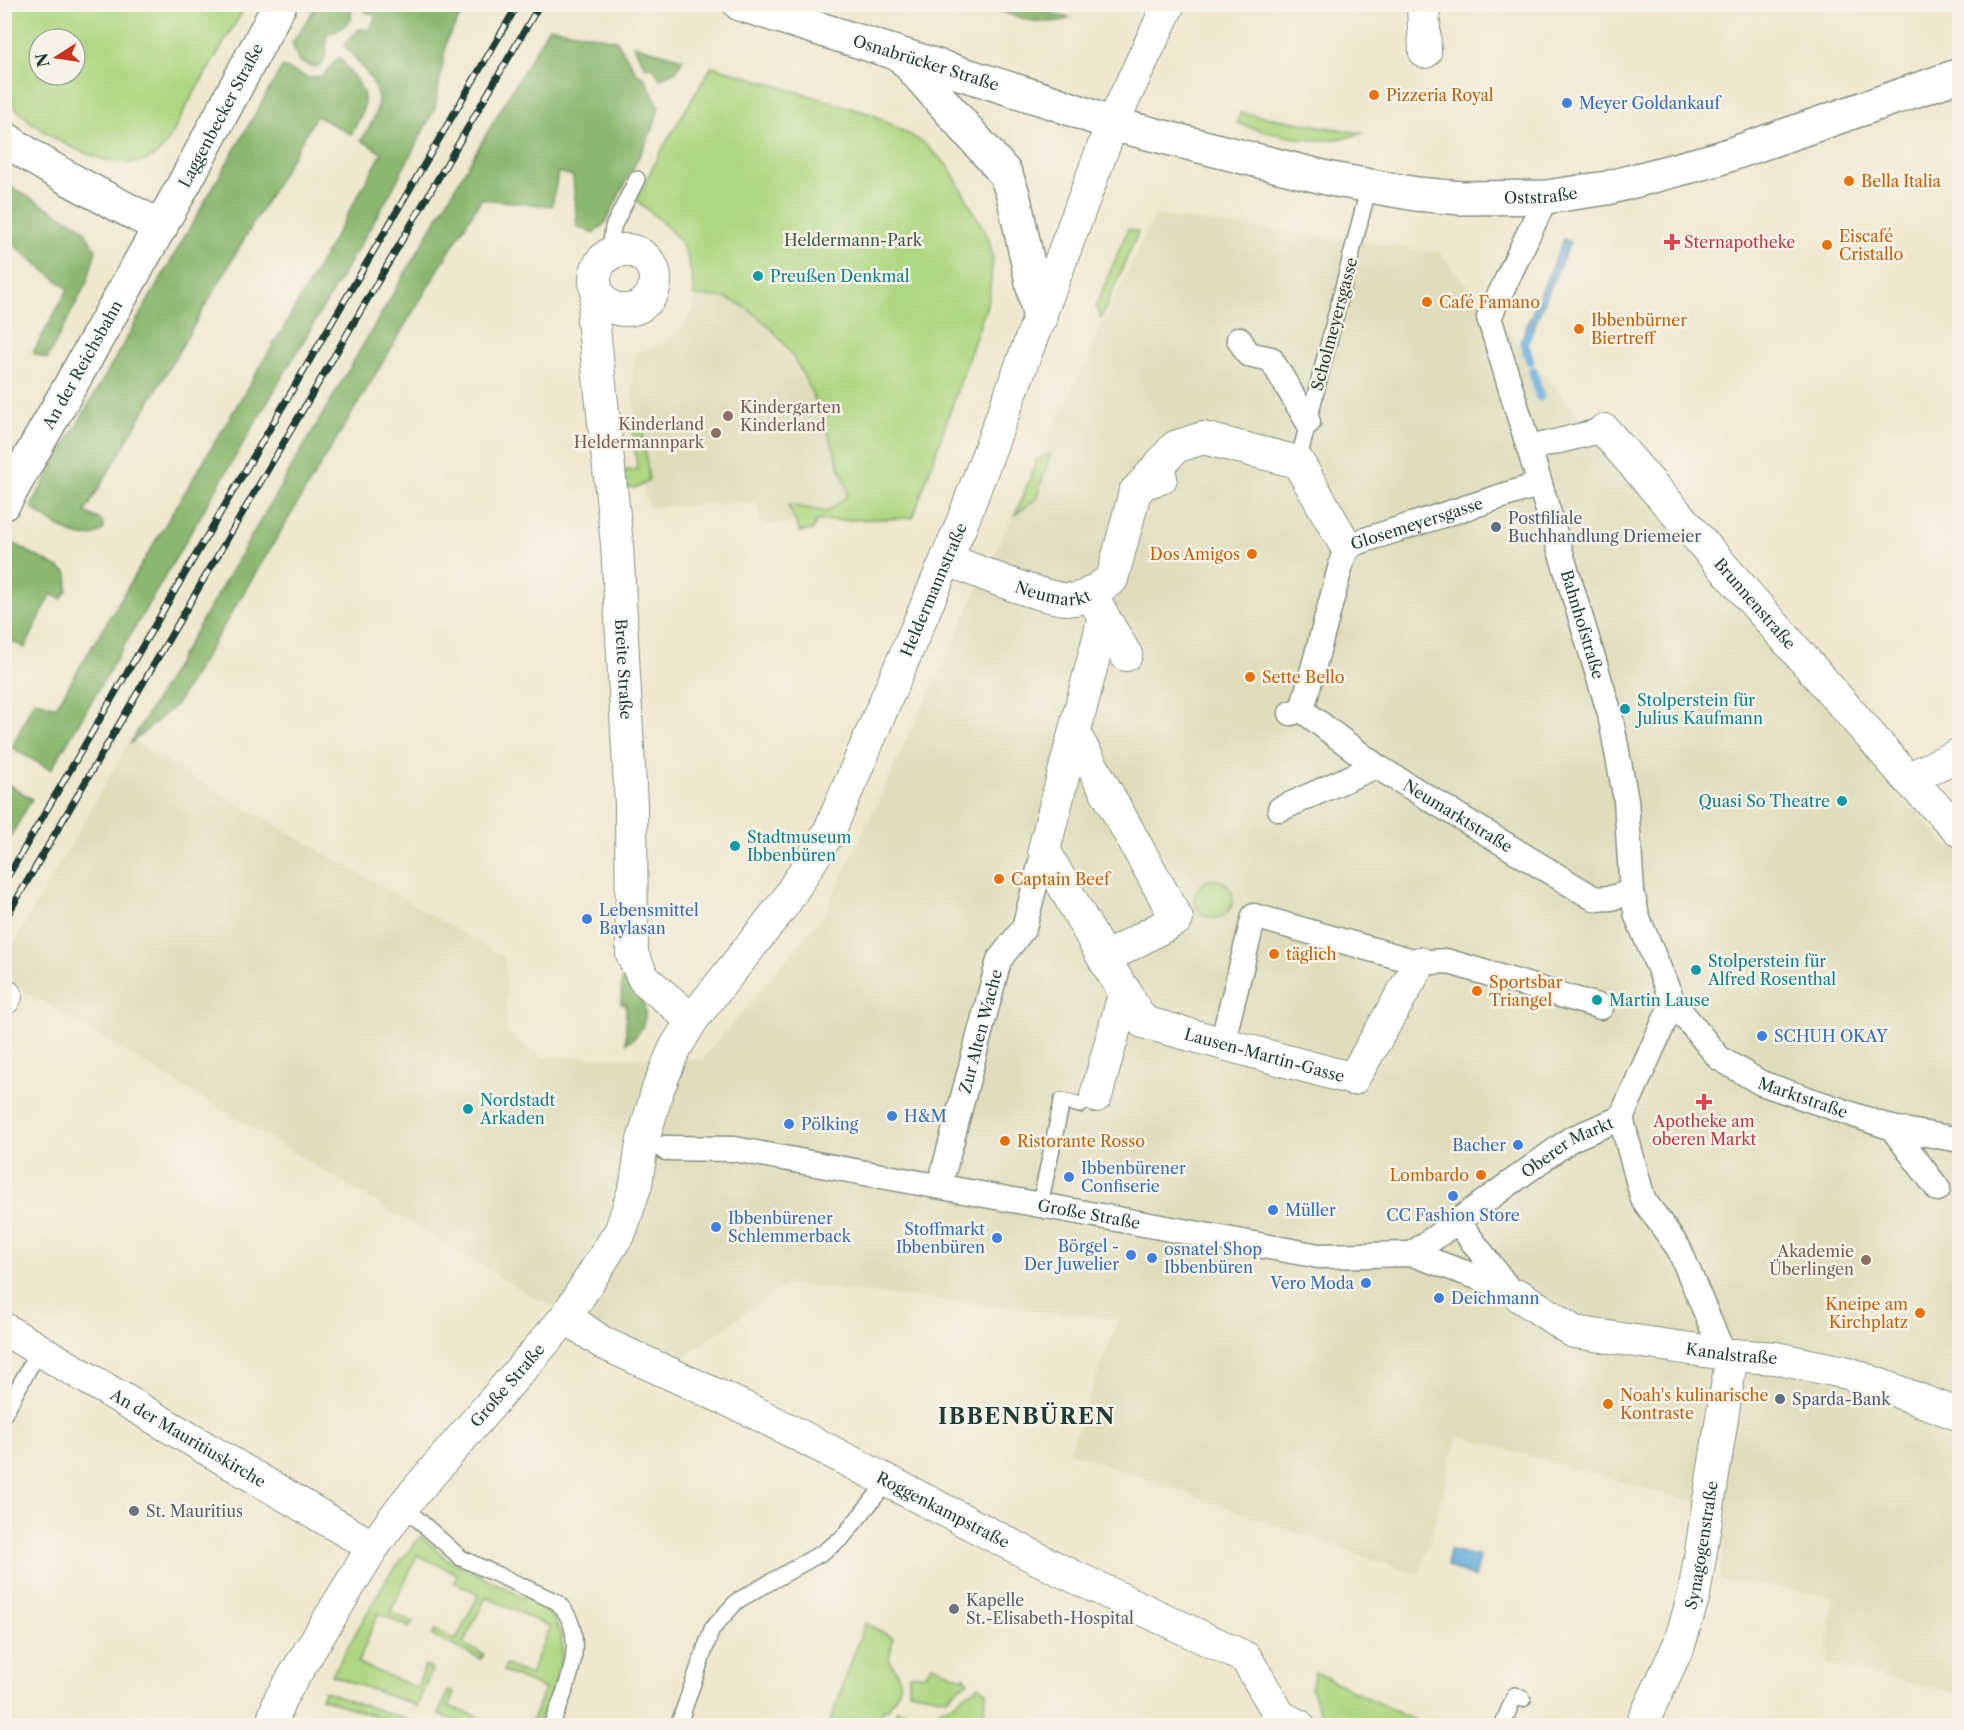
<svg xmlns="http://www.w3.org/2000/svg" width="1964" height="1730" font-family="'Libre Caslon Text',serif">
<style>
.built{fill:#dfddbb}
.green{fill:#afd782;stroke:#678a5b;stroke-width:1.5;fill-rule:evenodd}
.forest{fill:#8bb870;stroke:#557a52;stroke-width:1.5}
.water{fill:#67aede;stroke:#437689;stroke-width:1.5}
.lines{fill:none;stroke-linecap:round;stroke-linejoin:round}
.stream{stroke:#67aede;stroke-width:9}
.service-casing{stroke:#879282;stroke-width:18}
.pedestrian-casing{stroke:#879282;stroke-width:27}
.minor-casing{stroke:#879282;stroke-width:34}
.tertiary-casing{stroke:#879282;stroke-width:36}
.secondary-casing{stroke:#879282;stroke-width:36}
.service{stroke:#fff;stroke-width:15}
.pedestrian{stroke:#fff;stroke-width:24}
.minor{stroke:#fff;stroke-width:32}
.tertiary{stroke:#fff;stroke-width:33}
.secondary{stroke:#fff;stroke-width:33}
.rail-casing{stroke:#1f3d34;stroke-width:7}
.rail{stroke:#f7f3e8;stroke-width:4.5;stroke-dasharray:14;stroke-linecap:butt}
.food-dot{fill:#e8710a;stroke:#f7f3e8;stroke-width:2}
.shop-dot{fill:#3f7fe0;stroke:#f7f3e8;stroke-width:2}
.health-dot{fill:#e0444e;stroke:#f7f3e8;stroke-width:2}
.culture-dot{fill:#0f9aa8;stroke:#f7f3e8;stroke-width:2}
.education-dot{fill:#8d6e63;stroke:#f7f3e8;stroke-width:2}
.service-dot{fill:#5c6f8a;stroke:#f7f3e8;stroke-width:2}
.worship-dot{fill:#6b7280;stroke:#f7f3e8;stroke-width:2}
.labels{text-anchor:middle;stroke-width:5;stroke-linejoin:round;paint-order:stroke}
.street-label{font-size:16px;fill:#1f3d34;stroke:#f7f3e8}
.food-label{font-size:16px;fill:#c56008;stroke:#f7f3e8;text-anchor:start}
.shop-label{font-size:16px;fill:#366cbe;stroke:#f7f3e8;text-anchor:start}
.park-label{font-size:16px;fill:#3c5c44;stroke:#f7f3e8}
.health-label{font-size:16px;fill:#be3a42;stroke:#f7f3e8;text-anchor:start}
.culture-label{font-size:16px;fill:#0d838f;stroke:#f7f3e8;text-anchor:start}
.education-label{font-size:16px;fill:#785e54;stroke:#f7f3e8;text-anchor:end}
.service-label{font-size:16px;fill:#4e5e75;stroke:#f7f3e8;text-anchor:start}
.worship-label{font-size:16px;fill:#5b616d;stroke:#f7f3e8;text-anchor:start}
.district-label{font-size:22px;font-weight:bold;letter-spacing:1.5px;fill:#1f3d34;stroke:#f7f3e8}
</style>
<rect width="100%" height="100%" fill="#f7f3e8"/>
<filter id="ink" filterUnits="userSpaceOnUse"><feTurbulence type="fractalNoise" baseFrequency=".0167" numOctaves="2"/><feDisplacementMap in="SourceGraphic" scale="12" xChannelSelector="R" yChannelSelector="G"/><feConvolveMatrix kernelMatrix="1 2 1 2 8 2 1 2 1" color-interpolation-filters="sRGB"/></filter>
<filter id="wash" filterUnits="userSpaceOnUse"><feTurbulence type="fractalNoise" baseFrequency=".008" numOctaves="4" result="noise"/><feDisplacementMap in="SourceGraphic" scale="24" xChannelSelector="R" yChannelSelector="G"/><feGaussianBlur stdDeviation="1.35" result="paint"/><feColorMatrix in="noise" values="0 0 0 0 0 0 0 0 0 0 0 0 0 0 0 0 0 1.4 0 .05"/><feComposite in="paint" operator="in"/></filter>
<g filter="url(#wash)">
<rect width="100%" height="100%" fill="#efe8cf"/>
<g class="built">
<path d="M1154,215L1439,252L1948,847L1959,850V1694L1827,1665L1833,1597L1720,1580L1727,1511L1458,1436L1420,1576L1069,1452L1118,1319L786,1284L676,1362L533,1297L5,979V959L130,740L505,958L507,1033L542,1057L703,1058L824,915Z"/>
<path d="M696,297L730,299L760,319L786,354L809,390L825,428L858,520L762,525L757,502L647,507L633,392L634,359L636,353L667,341L680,330L690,316Z"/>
</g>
<g class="green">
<path d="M11,5V4L246,5C226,39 206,73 186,107C177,123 172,140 158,153C124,186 23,129 6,94C1,84 4,27 5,12ZM39,39H75V75H39Z"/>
<path d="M712,66L874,115L923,142L949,167L989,239L993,258L989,299L913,518L816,521L813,530L800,532L788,505L827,512L846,497L848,491C825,426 800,330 731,300C721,295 705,297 694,296C690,240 677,235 636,200L661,151Z"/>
<path d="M1240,113L1362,133C1322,148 1276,136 1237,123Z"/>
<path d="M1128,229L1138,232L1101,319L1096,306Z"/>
<path d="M631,421L641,422L649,479C643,487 634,490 626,486L622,471L637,469L633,430L618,431V424Z"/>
<path d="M1050,455L1036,499L1016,514L1037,459Z"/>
<circle cx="1214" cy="899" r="19"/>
<path d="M421,1536L447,1559L546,1608C580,1647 553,1684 537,1725H530L545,1689L503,1671L506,1665L530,1675L550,1627L486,1597L463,1644L484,1654L481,1659L432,1636L435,1630L456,1640L479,1594L454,1582L458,1574L417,1555L391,1612L413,1622L409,1627L378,1613L358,1663L417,1688L425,1666L432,1669L417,1706L332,1675L387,1578Z"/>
<path d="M865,1623L893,1638L889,1659C906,1684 902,1687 887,1710L883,1709L879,1725H829Z"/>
<path d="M932,1665L962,1678L964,1676L968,1681L946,1698L909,1691V1675L925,1674Z"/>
<path d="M1315,1672L1416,1721L1414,1725H1341L1321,1715L1311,1689Z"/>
<path d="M979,1685L987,1692L984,1704L986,1725H971L964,1715L942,1725H892L897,1710L929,1718L943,1707H948Z"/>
<path d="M324,1691L410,1721L402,1725L321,1698Z"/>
<path d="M448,1691L454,1693L449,1706L499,1725H469L439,1715Z"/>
</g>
<g class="forest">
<path d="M317,5H356L351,11V20L336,32L327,33C325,54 329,79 298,60L292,43Z"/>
<path d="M366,5H437L464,10L447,39L435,108L391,192L51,770L12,748L34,700L56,707L284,327L382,153L361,140C394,96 373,80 344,45L359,29L370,30L376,15L365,12Z"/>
<path d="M983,5H1023L1070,18C1040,29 1012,15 983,5Z"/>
<path d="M549,27L616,40L638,75L644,77L659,106L653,129L605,223L594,233L577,227L573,176L558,172L552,206L481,199L176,705L130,744Z"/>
<path d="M633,45L683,59L676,71L660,79L654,68L645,66Z"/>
<path d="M339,57C364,92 375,94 351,134L316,116L85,512L102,521L104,529C84,550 53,522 34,510L32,505L38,493L282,67L309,78L323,76Z"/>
<path d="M5,184L82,227L96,250L87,282L47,359L33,353L68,289L5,238Z"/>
<path d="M11,542L66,572L68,576L67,590L61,599L51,594L25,648L5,638V555Z"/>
<path d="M5,782L32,799L5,846Z"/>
<path d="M622,979C650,991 654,1029 626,1043V1004H621Z"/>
</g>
<g class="water">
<path d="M1564,239L1570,242L1526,345L1520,342Z"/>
<path d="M1450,1550L1480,1557L1475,1578L1447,1566Z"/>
</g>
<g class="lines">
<g class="stream">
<path d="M1528,334L1524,343L1530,361"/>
<path d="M1533,371L1540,397"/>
</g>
</g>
</g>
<g filter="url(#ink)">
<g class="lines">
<g class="service-casing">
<g id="service">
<path d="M609,255L613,227L637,179"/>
<path d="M1298,462L1369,186"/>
<path d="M1040,1204L1062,1101L1080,1105L1096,1096"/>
<path d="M4,1414L39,1350"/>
<path d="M403,1506L461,1558L557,1602C592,1635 566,1689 551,1726"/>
<path d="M678,1726L712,1629L737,1601L823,1552L842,1538L888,1481"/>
<path d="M1502,1726L1515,1695L1523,1699"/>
<path d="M1955,1726L1960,1725"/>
</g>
</g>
<g class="pedestrian-casing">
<g id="pedestrian">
<path id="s1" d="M1546,197L1489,317L1610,714L1626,800L1632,892L1637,916L1673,1002L1719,1058L1761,1083L1892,1128L1960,1140"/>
<path d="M1239,339L1248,354L1271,359L1308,422"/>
<path d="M1530,448L1604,430"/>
<path id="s2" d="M1302,710L1346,546L1540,484"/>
<path id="s3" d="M1291,713L1302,710L1376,766L1595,899L1611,898L1632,892"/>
<path d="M1280,809L1376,766"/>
<path d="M1222,1044L1254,916L1420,963L1446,961L1601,1007"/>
<path d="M1621,1118L1643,1199L1679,1249L1723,1353"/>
<path d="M1892,1128L1938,1189"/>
<path id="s4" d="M666,1148L734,1149L1319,1256L1412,1254L1508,1288L1520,1296"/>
<path id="s5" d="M940,1185L999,960L1024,928L1044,850"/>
<path d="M1458,1222L1508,1288"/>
<path id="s6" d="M1412,1254L1571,1139L1621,1118L1673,1002"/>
</g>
</g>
<g class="minor-casing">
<g id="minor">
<path d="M1423,4L1425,52"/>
<circle cx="625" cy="280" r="30"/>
<path id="s7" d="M598,293L593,319L617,544L631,805L632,954L644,979L692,1020"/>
<path id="s8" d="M1604,430L1908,779L1960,831"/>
<path d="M1144,483L1175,447L1203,438L1298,462L1346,546"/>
<path id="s9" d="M947,559C974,570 1050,603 1076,599C1089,597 1101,586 1112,579L1135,492L1144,483L1161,478"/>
<path d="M1104,618L1126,655"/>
<path d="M1075,735L1177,919L1104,959L1044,850L1104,618L1091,593"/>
<path d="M1908,779L1960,754"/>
<path id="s10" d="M1104,959L1143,1022L1353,1079L1420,963"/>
<path d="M4,999L6,996"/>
<path d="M1096,1096L1125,991"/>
<path id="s11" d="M1520,1296L1574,1332L1732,1355L1775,1358L1848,1373L1960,1415"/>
<path id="s12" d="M566,1317L603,1343L754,1412L1056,1568L1246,1658L1280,1716L1299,1726"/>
<path id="s13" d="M4,1329L373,1547"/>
<path id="s14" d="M271,1726L280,1699L373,1547L403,1506L566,1317L621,1230L636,1184L642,1144L658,1089L674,1050L692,1020L784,904L829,832L962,523L1112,124L1169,4"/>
<path id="s15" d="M1641,1726L1679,1645L1694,1595L1732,1355"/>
</g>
</g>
<g class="tertiary-casing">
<g id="tertiary">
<path d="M4,138C53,173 107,199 161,227"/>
<path id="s16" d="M4,503L183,186L280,4"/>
</g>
</g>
<g class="secondary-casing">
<g id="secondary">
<path id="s17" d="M740,4L1052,102L1112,124L1331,179L1416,194L1462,198L1546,197L1607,188L1717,159L1960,75"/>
<path d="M901,55L1005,173L1013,194L1040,319"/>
</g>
</g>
<use href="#service" class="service"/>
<use href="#pedestrian" class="pedestrian"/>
<use href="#minor" class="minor"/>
<use href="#tertiary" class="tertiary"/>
<use href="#secondary" class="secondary"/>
<g class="rail-casing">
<g id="rail">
<path d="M4,883L518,4"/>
<path d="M4,921L540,4"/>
</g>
</g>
<use href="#rail" class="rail"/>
</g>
</g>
<g class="food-dot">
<circle cx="1374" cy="95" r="6"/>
<circle cx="1849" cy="181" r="6"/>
<circle cx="1827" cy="245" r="6"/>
<circle cx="1427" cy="302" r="6"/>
<circle cx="1579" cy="329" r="6"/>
<circle cx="1252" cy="554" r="6"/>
<circle cx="1250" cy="677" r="6"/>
<circle cx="999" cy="879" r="6"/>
<circle cx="1274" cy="954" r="6"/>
<circle cx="1477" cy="991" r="6"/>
<circle cx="1005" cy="1141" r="6"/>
<circle cx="1481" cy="1175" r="6"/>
<circle cx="1920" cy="1313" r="6"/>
<circle cx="1608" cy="1404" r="6"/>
</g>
<g class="shop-dot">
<circle cx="1567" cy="103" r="6"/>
<circle cx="587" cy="919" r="6"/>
<circle cx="1762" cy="1036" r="6"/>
<circle cx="892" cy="1116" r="6"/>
<circle cx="789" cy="1124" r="6"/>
<circle cx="1518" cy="1145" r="6"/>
<circle cx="1069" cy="1177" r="6"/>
<circle cx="1453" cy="1196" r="6"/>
<circle cx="1273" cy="1210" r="6"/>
<circle cx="716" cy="1227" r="6"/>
<circle cx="997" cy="1238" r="6"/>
<circle cx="1131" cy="1255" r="6"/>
<circle cx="1152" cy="1258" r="6"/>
<circle cx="1366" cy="1283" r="6"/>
<circle cx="1439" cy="1298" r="6"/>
</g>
<g class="health-dot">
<path d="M1669 233h6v6h6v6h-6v6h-6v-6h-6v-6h6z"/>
<path d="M1701 1093h6v6h6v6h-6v6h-6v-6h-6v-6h6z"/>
</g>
<g class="culture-dot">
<circle cx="758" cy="276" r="6"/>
<circle cx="1625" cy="709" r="6"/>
<circle cx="1842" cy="801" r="6"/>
<circle cx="735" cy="846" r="6"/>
<circle cx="1696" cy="970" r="6"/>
<circle cx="1597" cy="1000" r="6"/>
<circle cx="468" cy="1109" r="6"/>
</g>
<g class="education-dot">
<circle cx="728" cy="416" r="6"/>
<circle cx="716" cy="433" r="6"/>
<circle cx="1866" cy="1260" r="6"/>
</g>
<g class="service-dot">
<circle cx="1496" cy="527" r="6"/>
<circle cx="1780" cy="1399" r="6"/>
</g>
<g class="worship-dot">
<circle cx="134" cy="1511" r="6"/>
<circle cx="954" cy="1609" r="6"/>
</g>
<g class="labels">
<g class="street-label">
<text dy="6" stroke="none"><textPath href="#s17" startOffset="195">Osnabrücker Straße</textPath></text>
<text dy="6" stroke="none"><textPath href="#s16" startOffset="444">Laggenbecker Straße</textPath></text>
<text dy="6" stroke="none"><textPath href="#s17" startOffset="828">Oststraße</textPath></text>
<text transform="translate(1334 324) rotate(-75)" y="6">Scholmeyersgasse</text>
<text dy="6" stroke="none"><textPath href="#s16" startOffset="159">An der Reichsbahn</textPath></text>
<text dy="6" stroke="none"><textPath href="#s2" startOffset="244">Glosemeyersgasse</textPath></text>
<text dy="6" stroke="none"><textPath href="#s9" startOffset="112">Neumarkt</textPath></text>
<text dy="6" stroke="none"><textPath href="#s14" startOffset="1330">Heldermannstraße</textPath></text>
<text dy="6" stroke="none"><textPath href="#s8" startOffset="230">Brunnenstraße</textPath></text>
<text dy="6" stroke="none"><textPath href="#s1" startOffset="454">Bahnhofstraße</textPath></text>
<text dy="6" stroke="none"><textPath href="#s7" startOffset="378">Breite Straße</textPath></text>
<text dy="6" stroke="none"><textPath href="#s3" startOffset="200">Neumarktstraße</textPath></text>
<text dy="6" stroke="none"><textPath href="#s5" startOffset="159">Zur Alten Wache</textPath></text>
<text dy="6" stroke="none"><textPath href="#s10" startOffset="200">Lausen-Martin-Gasse</textPath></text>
<text dy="6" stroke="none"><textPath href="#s1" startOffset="1011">Marktstraße</textPath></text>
<text dy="6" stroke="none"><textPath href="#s6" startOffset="189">Oberer Markt</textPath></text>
<text dy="6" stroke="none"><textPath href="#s4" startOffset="429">Große Straße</textPath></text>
<text dy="6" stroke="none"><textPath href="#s11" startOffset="224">Kanalstraße</textPath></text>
<text dy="6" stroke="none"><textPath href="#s14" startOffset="417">Große Straße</textPath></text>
<text dy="6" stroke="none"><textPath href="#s13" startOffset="214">An der Mauritiuskirche</textPath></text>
<text dy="6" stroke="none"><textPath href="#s12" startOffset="424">Roggenkampstraße</textPath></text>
<text dy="6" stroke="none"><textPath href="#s15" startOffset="192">Synagogenstraße</textPath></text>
</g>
<g class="food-label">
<text x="1386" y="101">Pizzeria Royal</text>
<text x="1861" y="187">Bella Italia</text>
<text x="1839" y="242">Eiscafé<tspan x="1839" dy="18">Cristallo</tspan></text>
<text x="1439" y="308">Café Famano</text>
<text x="1591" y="326">Ibbenbürner<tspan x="1591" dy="18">Biertreff</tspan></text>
<text x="1240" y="560" text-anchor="end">Dos Amigos</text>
<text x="1262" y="683">Sette Bello</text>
<text x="1011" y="885">Captain Beef</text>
<text x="1286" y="960">täglich</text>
<text x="1489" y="988">Sportsbar<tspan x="1489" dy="18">Triangel</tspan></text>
<text x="1017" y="1147">Ristorante Rosso</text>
<text x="1469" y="1181" text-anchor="end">Lombardo</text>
<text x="1908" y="1310" text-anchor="end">Kneipe am<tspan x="1908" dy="18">Kirchplatz</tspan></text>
<text x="1620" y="1401">Noah's kulinarische<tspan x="1620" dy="18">Kontraste</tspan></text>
</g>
<g class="shop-label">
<text x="1579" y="109">Meyer Goldankauf</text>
<text x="599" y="916">Lebensmittel<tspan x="599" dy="18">Baylasan</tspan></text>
<text x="1774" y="1042">SCHUH OKAY</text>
<text x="904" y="1122">H&amp;M</text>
<text x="801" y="1130">Pölking</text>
<text x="1506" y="1151" text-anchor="end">Bacher</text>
<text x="1081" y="1174">Ibbenbürener<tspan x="1081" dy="18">Confiserie</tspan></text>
<text x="1285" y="1216">Müller</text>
<text x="1453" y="1221" text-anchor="middle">CC Fashion Store</text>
<text x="728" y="1224">Ibbenbürener<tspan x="728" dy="18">Schlemmerback</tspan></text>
<text x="985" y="1235" text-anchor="end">Stoffmarkt<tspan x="985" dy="18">Ibbenbüren</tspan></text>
<text x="1119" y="1252" text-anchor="end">Börgel -<tspan x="1119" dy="18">Der Juwelier</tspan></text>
<text x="1164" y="1255">osnatel Shop<tspan x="1164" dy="18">Ibbenbüren</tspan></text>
<text x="1354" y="1289" text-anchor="end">Vero Moda</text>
<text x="1451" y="1304">Deichmann</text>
</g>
<g class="park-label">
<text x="853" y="246">Heldermann-Park</text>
</g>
<g class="health-label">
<text x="1684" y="248">Sternapotheke</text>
<text x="1704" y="1127" text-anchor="middle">Apotheke am<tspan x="1704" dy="18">oberen Markt</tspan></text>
</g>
<g class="culture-label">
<text x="770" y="282">Preußen Denkmal</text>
<text x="1637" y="706">Stolperstein für<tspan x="1637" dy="18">Julius Kaufmann</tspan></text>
<text x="1830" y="807" text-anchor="end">Quasi So Theatre</text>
<text x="747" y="843">Stadtmuseum<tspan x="747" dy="18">Ibbenbüren</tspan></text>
<text x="1708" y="967">Stolperstein für<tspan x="1708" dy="18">Alfred Rosenthal</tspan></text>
<text x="1609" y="1006">Martin Lause</text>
<text x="480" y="1106">Nordstadt<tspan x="480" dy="18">Arkaden</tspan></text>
</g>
<g class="education-label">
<text x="740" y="413" text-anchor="start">Kindergarten<tspan x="740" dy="18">Kinderland</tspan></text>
<text x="704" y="430">Kinderland<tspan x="704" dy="18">Heldermannpark</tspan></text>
<text x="1854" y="1257">Akademie<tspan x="1854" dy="18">Überlingen</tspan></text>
</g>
<g class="service-label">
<text x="1508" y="524">Postfiliale<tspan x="1508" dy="18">Buchhandlung Driemeier</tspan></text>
<text x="1792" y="1405">Sparda-Bank</text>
</g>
<g class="worship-label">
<text x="146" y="1517">St. Mauritius</text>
<text x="966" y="1606">Kapelle<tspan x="966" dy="18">St.-Elisabeth-Hospital</tspan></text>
</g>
<g class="district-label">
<text x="1027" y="1424">IBBENBÜREN</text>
</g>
</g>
<rect width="1964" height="1730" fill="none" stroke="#f7f3e8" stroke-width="24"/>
<g transform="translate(57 57) rotate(258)"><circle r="28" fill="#f7f3e8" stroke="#a1aaa0" stroke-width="1.5"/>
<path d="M0-4.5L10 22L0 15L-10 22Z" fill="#c8321e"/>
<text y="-9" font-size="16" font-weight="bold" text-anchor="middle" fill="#1f3d34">N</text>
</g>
</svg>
